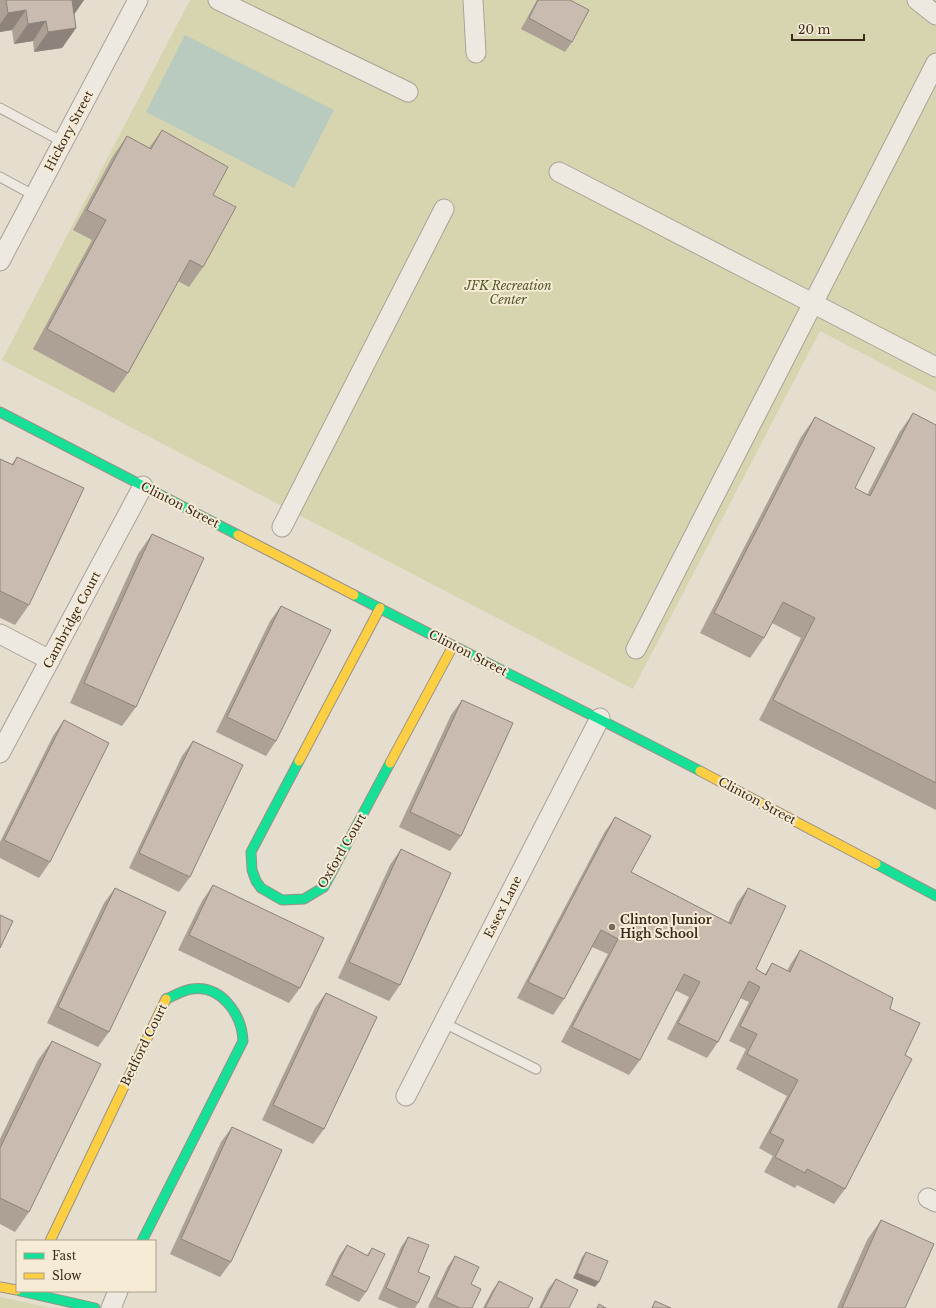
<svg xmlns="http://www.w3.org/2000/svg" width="936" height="1308" font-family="'Libre Baskerville',serif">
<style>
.green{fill:#d6d5b0}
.water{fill:#b9cabf}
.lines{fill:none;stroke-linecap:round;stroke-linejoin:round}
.lane-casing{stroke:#aaa297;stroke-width:11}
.street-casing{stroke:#aaa297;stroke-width:21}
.fast-casing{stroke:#9a9286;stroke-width:11}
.slow-casing{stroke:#9a9286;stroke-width:11}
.lane{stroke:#eee9e0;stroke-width:9}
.street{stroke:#eee9e0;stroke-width:19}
.fast{stroke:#16e098;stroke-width:9}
.slow{stroke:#ffcf43;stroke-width:9}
.wall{fill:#ada196}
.shaded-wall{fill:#8d837a}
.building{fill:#c9bbaf;stroke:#8d837a}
.poi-dot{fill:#76695c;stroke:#f6ebd4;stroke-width:1.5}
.labels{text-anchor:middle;stroke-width:4;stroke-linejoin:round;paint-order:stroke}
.street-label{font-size:12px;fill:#3a2a1e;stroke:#f6ebd4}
.park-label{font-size:12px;font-style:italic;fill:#4d5724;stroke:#f6ebd4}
.poi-label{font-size:12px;font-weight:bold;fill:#3a2a1e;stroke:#f6ebd4;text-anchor:start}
</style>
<rect width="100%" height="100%" fill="#e5ddce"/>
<g class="green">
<path d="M190,0H936V392L820,331L633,689L2,360Z"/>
<path d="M0,1297L51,1308H0Z"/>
</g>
<path class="water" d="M185,35L334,110L294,188L146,112Z"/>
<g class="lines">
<g class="lane-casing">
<g id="lane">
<path d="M0,108L63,142"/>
<path d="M0,177L35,196"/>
<path d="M444,1023L536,1069"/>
</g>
</g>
<g class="street-casing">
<g id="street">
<path d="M218,0L408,92"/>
<path d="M473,0L476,53"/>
<path d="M917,0L936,15"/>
<path d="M559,172L936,367"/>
<path d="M0,261L138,0"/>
<path d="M282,527L444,209"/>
<path d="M0,634L50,660"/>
<path d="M636,649L936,63"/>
<path d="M0,753L143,486"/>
<path d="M406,1096L600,718"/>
<path d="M928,1198L936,1202"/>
<path d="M111,1308L118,1291"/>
</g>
</g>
<g class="fast-casing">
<g id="fast">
<path d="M0,412L238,535"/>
<path d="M354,595C469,655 586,711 700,771"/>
<path d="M299,761L251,852L252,870L256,881L261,888L282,900L304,899L324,887L390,763"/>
<path d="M876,864L936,896"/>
<path d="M142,1241L243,1041C242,1015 222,985 192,989C183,990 174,996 166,999"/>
<path d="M20,1291L95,1308"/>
</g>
</g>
<g class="slow-casing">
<g id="slow">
<path d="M238,535L354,595"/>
<path d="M299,761L380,608"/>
<path d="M390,763L453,646"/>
<path d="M700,771L876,864"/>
<path d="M50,1241L166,999"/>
<path d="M0,1287L17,1290"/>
</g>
</g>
<use href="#lane" class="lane"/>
<use href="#street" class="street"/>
<use href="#fast" class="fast"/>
<use href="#slow" class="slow"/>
</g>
<g class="wall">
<path d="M0,0H84L74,15L76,28L62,48L34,52L33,41L14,44L12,30L0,32Z"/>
<path d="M537,0H570L572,42L565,52L521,29Z"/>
<path d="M162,130L213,195L203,267L189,287L178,281L128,373L114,393L33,349L92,240L73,230L113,156L127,136L149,148Z"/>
<path d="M913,413L936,425V810L759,720L801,638L772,623L764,638L750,658L700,633L801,437L815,417L855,488L867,495L899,433Z"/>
<path d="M17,457L29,605L15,625L0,618V459L12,464Z"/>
<path d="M152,534L136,707L122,726L70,703L138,554Z"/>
<path d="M281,606L276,741L266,756L216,732L270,621Z"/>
<path d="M462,700L461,836L450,851L399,827L451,715Z"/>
<path d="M64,720L50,862L39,878L0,858V842L53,736Z"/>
<path d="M193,741L190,877L179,892L129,868L182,756Z"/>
<path d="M615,817L631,872L728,923L737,903L748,888L756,969L765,974L772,963L787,971L790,965L800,950L890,1009L905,1055L845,1189L834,1204L797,1185L795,1188L764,1172L773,1156L759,1148L787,1096L736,1069L746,1049L729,1041L749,1002L740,998L718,1042L707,1058L667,1039L689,997L675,990L640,1060L629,1075L561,1042L608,954L592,947L564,999L553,1015L517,998L604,833Z"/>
<path d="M401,849L400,985L389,1001L338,978L390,865Z"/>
<path d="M213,885L300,988L289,1003L178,950L202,901Z"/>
<path d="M115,888L109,1032L98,1047L47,1023L104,903Z"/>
<path d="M326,993L324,1129L313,1144L262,1120L315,1008Z"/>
<path d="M52,1041L29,1212L15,1232L0,1224V1139L38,1060Z"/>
<path d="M232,1127L231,1262L220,1277L170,1254L221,1142Z"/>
<path d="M881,1220L905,1308H837L867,1240Z"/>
<path d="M408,1237L418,1303L415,1308H399L378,1299L401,1247Z"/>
<path d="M347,1245L367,1255L372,1248L366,1292L359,1302L325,1285L339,1256Z"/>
<path d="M586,1252L595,1287L573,1278L582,1257Z"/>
<path d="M455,1256L471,1284L472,1308H430L428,1307L448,1266Z"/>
<path d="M556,1279L569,1308H539L548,1289Z"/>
<path d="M499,1281L528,1308H483L492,1291Z"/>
</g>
<g class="shaded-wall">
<path d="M72,0H84L72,17Z"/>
<path d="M26,10L12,30L0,32V24L8,13Z"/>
<path d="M46,21L33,41L14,44L28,24Z"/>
<path d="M76,28L62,48L34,52L48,32Z"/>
<path d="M577,1273L599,1282L595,1287L573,1278Z"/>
</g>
<g class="building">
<path d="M6,0H72L76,28L48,32L46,21L28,24L26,10L8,13Z"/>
<path d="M538,0H570L589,10L572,42L529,18Z"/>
<path d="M162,130L228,167L213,195L236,207L203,267L190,260L128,373L47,329L106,220L87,210L127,136L151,149Z"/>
<path d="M913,413L936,425V783L773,700L815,618L783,602L764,638L714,613L815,417L875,448L855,488L870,496Z"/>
<path d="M17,457L84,488L29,605L0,591V459L13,465Z"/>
<path d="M152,534L204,558L136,707L84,683Z"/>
<path d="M281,606L331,630L276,741L227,717Z"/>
<path d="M462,700L513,723L461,836L410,812Z"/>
<path d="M64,720L109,743L50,862L4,840Z"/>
<path d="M193,741L243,765L190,877L139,853Z"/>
<path d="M615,817L651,836L631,872L731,924L748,888L786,906L756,969L766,975L772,963L790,972L800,950L893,998L890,1009L920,1023L905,1055L912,1059L845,1189L807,1169L805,1173L775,1157L784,1140L770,1133L798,1080L747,1054L757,1034L740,1026L760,987L749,981L718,1042L678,1023L700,982L684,974L640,1060L572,1027L618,939L601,930L564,999L528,982Z"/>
<path d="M401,849L451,873L400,985L349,962Z"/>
<path d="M213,885L324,938L300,988L189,935Z"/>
<path d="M115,888L166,912L109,1032L58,1007Z"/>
<path d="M0,915L13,921L0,948Z"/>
<path d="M326,993L377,1017L324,1129L273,1105Z"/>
<path d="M52,1041L101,1064L29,1212L0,1198V1148Z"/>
<path d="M232,1127L282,1150L231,1262L181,1239Z"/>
<path d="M881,1220L934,1244L905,1308H842Z"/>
<path d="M408,1237L429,1245L418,1272L430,1277L418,1303L386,1288Z"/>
<path d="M347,1245L368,1256L372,1248L385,1254L366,1292L332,1275Z"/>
<path d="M586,1252L608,1261L599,1282L577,1273Z"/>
<path d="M455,1256L479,1267L471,1284L481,1289L472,1308H460L436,1297Z"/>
<path d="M556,1279L578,1290L569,1308H541Z"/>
<path d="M499,1281L533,1298L528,1308H485Z"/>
<path d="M655,1301L671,1308H652Z"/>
<path d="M599,1304L606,1308H597Z"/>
</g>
<circle class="poi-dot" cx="612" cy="927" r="4"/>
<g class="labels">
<g class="street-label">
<text transform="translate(69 131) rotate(-62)" y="4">Hickory Street</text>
<text transform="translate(180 505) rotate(27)" y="4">Clinton Street</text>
<text transform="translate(72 620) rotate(-62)" y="4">Cambridge Court</text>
<text transform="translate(468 653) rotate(27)" y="4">Clinton Street</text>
<text transform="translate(757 801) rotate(28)" y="4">Clinton Street</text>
<text transform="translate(342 851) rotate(-60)" y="4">Oxford Court</text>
<text transform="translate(503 907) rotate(-63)" y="4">Essex Lane</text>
<text transform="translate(144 1045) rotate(-64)" y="4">Bedford Court</text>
</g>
<g class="park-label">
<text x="508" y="290">JFK Recreation<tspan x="508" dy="14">Center</tspan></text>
</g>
<g class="poi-label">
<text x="620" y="924">Clinton Junior<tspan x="620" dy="14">High School</tspan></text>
</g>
</g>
<rect x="16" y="1240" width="140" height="52" fill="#f6ebd4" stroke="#ab9e8b"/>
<rect x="24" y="1253" width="20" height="6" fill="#16e098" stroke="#ab9e8b"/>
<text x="52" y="1260" font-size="12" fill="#3a2a1e">Fast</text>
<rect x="24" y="1273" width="20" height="6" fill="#ffcf43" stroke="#ab9e8b"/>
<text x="52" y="1280" font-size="12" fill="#3a2a1e">Slow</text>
<path d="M792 34v6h72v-6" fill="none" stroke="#3a2a1e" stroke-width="2"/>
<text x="798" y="34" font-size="12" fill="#3a2a1e" stroke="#f6ebd4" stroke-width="3" paint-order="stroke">20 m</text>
</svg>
